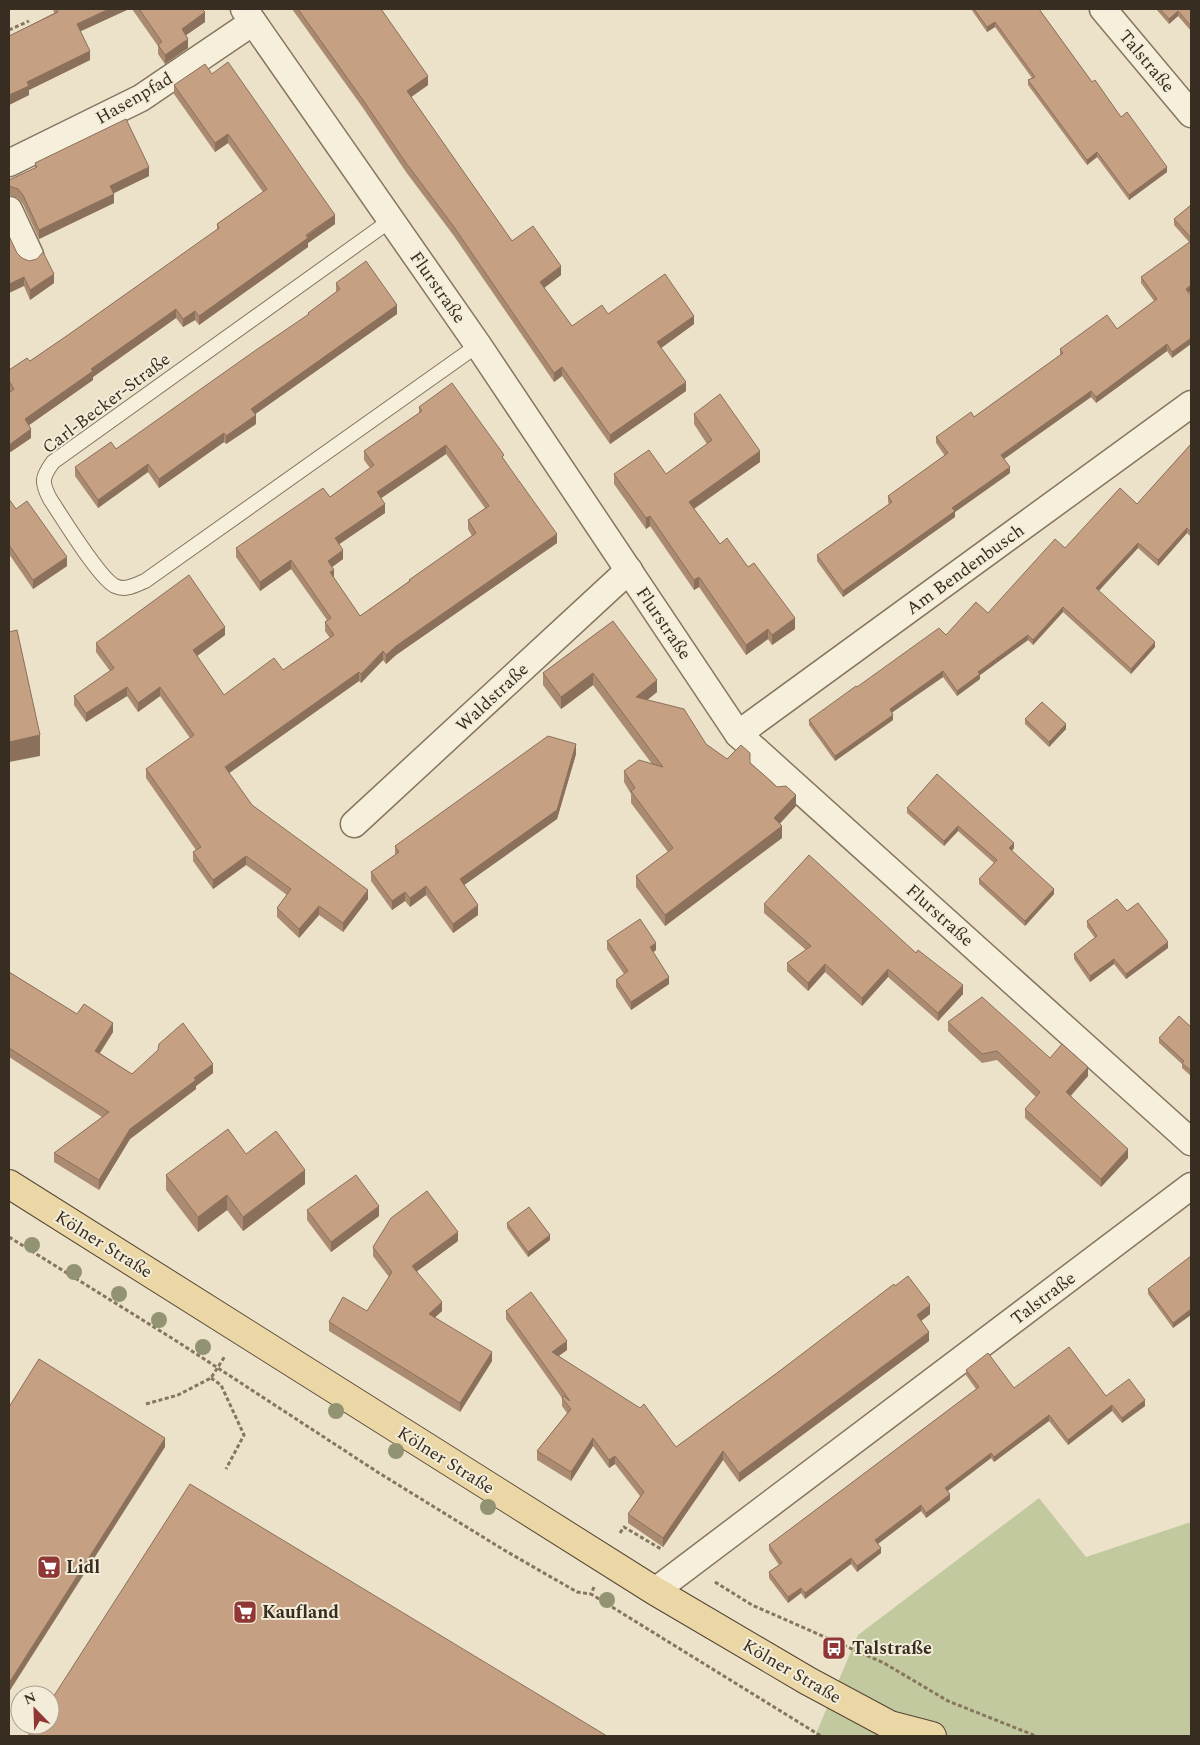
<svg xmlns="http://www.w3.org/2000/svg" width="1200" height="1745" font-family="Spectral,serif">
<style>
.green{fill:#c2c99e}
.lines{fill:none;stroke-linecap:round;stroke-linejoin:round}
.service-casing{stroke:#86755f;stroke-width:16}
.minor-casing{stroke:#86755f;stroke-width:29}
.primary-casing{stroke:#544333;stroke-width:30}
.path{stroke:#86755f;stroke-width:3;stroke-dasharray:4 2.5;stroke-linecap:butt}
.service{stroke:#f6efdc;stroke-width:14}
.minor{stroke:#f6efdc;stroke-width:26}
.primary{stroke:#ead7a5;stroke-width:28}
.tree{fill:#919372}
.wall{fill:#aa8a70;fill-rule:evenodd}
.shaded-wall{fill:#8b705b}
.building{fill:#c6a082;stroke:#8b705b;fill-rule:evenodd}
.labels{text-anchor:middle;stroke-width:4;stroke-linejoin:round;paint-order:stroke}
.street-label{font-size:18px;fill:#382d21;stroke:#f3ecd8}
.poi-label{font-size:18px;font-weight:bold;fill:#382d21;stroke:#f3ecd8;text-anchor:start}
</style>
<rect width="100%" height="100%" fill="#ebe2c9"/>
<path class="green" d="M1039,1498L1086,1557L1191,1522V1736H815L858,1635Z"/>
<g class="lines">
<g class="service-casing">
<path id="service" d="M391,220L53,462C42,477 41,482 50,499C62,517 99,578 115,586C126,591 135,585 145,581L478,345"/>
</g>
<g class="minor-casing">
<g id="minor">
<path d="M244,9L478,345L738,734L1191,1142"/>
<path d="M1103,9L1191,114"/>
<path d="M9,163L141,98L253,22"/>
<path d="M9,210L30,255"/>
<path d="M738,734L1191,404"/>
<path d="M354,824L629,570"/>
<path d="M655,1591L1191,1186"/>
</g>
</g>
<g class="primary-casing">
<path id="primary" d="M9,1184L655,1591L808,1681L890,1725L932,1736"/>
</g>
<g class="path">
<path d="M9,30L29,21"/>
<path d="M9,1237L178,1342L379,1473L504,1550L577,1592L591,1594"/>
<path d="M211,1378L221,1385L244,1435L226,1469"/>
<path d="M146,1404L178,1395L211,1378L225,1356"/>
<path d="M620,1533L624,1527L661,1549"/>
<path d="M715,1582L752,1605L884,1663L948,1701L1036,1736"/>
<path d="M594,1587L591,1594L821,1736"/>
</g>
<use href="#service" class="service"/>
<use href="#minor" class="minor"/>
<use href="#primary" class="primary"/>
</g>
<g class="tree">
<circle cx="32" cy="1245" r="8"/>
<circle cx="74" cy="1272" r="8"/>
<circle cx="119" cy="1294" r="8"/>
<circle cx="159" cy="1320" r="8"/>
<circle cx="203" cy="1347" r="8"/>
<circle cx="336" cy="1411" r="8"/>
<circle cx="396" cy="1451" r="8"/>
<circle cx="488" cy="1507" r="8"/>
<circle cx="607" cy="1600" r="8"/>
</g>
<g class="wall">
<path d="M53,9H129L80,31L90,60L29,90V95L9,105V36L54,13Z"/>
<path d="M132,9H202L205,22L186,35L188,48L165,64L158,54V46Z"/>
<path d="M292,9H381L428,85L411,97L512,241L561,275L544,288L572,326L608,314L694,324L661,348L686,391L610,444L562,376L554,382L454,236L406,172L363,108Z"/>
<path d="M971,9H1039L1092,82L1167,172L1129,200L1097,157L1087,165L1028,85V80L1032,78L995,27L987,32Z"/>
<path d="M1156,9H1191V31L1178,16L1169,24Z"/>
<path d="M212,74L335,224L308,243V247L199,325L195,320L183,327L176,318L93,377V380L29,425L31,438L9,453V393L10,392L9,390V370L30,361L68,335L217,230V224L263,192L228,143L215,152L174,94V85Z"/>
<path d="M35,163L149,176L114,193V203L39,239L23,204L18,198L9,195V180L35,168Z"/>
<path d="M1191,205V291L1189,293L1172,358L1167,351L1096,403L1091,397L1004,459L1010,473L955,512V517L843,597L817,561V555L889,504L888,502V496L945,456L936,443V437L974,417L1060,355V349L1117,329L1154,301L1141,283V277L1190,243L1174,225V219Z"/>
<path d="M17,253L22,258L54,283L30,300L24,286Z"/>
<path d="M336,283L397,314L255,414L256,424L226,444L224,442L159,488L148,472L98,508L75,476V467L116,449L308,315V313L336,292Z"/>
<path d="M419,407L504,459L557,543L396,655L386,664L383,660L361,683L359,681L229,773L252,805L368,899L343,932L319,915L299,938L277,917V908L287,895L246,865L213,889L193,861V852L196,850L146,778V769L190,738L160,696L138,712L127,696L86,722L74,705V696L110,671L96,652V643L225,635L197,656L224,695L283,670L330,638L325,631V622L327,620L291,569L260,591L236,557V548L330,497L370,468L364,460V451L419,413ZM446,454L485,508L468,520V529L472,536L409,580V581L360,616L334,578L332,567L343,559L339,544L385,513L381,498Z"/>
<path d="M694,414L760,462L694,509L720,544L795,629L772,645L768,639L746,655L699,587L694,590L650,526L646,529L614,484V474H666L707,444L694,424Z"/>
<path d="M1191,444L1190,536L1187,533L1158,566L1138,548L1098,591L1155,647L1131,674L1063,612L1033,645L1028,640L980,675V679L957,696L943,677L892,712L893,720L835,761L809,725V720L857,687L946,635L988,613L1065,548L1137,504Z"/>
<path d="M9,499L16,509L67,566L33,589L9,554Z"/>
<path d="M613,621L657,692L647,700L706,744L727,759L750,763L796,806L780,823L782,838L665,926L636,887V876L668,852L631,803V794L624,782V771L652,764L593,685L561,709L543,685V673Z"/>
<path d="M1025,719L1066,729L1049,747L1025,724Z"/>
<path d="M576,754L557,819L464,885L478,915L453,933L426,895L410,907L405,901L392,910L371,881V872L395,855V846Z"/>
<path d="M937,774L1014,848L1012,851L1054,894L1025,926L979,884V879L994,863L958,831L944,846L907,813V808Z"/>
<path d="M764,904L916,953L963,994L938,1021L888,977L862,1006L825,972L808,991L787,971V963L806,950L764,913Z"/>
<path d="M1127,911L1168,948L1126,979L1114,964L1090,982L1074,959V954L1095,938L1087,927V921Z"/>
<path d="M607,941L656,950L653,952L669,984L631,1010L616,987V980L624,974L607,949Z"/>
<path d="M9,972L77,1014L113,1032L100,1053L132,1074L213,1073L196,1086V1089L130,1139L99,1190L54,1162V1153L102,1117L9,1057Z"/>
<path d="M948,1022L1050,1058L1088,1076L1071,1096L1128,1158L1101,1187L1025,1118V1109L1036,1097L997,1060L982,1063L948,1031Z"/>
<path d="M1191,1027V1076L1182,1068V1064L1159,1043V1038Z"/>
<path d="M246,1154L305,1184L243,1231L227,1210L198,1232L166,1190V1175Z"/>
<path d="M307,1210L379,1216L331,1252L307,1220Z"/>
<path d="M507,1223L550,1240L528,1257L507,1228Z"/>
<path d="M458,1241L417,1271L442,1311L435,1317L492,1361L460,1412L329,1331V1322L367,1311L389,1277L373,1256V1247Z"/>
<path d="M1191,1256L1173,1328L1148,1294V1289Z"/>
<path d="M895,1286L930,1314L921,1321L929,1341L739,1482L723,1460L663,1547L628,1523V1514L640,1496L615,1464L609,1468L593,1446L571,1481L537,1460V1451L567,1413L562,1406V1398L506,1319V1311L567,1350L559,1356L676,1447Z"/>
<path d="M966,1370L1014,1388L1106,1396L1145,1406L1122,1423L1112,1411L1068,1445L1049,1421L994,1462L991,1458L948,1491L950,1500L926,1518L921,1511L878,1544L881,1553L857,1572L851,1564L805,1599L801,1593L788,1603L769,1578V1572L779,1565L769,1550V1545L976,1389L966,1375Z"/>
</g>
<g class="shaded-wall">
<path d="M109,9H129L77,33V24Z"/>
<path d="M1178,11V16L1169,24V19Z"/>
<path d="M205,12V22L182,38V29Z"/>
<path d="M995,22V27L987,32V27Z"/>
<path d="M188,39V48L165,64V55Z"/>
<path d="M90,51V60L29,90V95L9,105V95L27,82Z"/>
<path d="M428,76V85L407,100V91Z"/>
<path d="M228,134V143L215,152V143Z"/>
<path d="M1097,152V157L1087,165V160Z"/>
<path d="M149,167V176L110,195V186Z"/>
<path d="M1167,167V172L1129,200V195Z"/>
<path d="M114,194V203L39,239V230Z"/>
<path d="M335,215V224L308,243V247L199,325V316Z"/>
<path d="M561,266V275L540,291V282Z"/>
<path d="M54,274V283L30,300V290Z"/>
<path d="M24,277V286L9,293V284Z"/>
<path d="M1191,285V291L1186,295V289Z"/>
<path d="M397,305V314L251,417V409Z"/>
<path d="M176,309V318L93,377V380L25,428V419L91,369Z"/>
<path d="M195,311V320L183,327V319Z"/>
<path d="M694,316V324L657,351V342Z"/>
<path d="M1191,338V344L1172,358V352Z"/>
<path d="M1167,344V351L1096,403V397Z"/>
<path d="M562,367V376L554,382V373Z"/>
<path d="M686,382V391L610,444V435Z"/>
<path d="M1091,391V397L1001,461V455Z"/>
<path d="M256,415V424L226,444V436Z"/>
<path d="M31,429V438L9,453V445Z"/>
<path d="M224,433V442L159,488V479Z"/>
<path d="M446,445V454L377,501V492Z"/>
<path d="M760,451V462L689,512V502Z"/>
<path d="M148,464V472L98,508V500Z"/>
<path d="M1010,467V473L955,512V517L843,597V591L952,508Z"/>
<path d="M385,504V513L335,547V538Z"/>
<path d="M650,516V526L646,529V518Z"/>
<path d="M1187,528V533L1158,566V560Z"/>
<path d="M557,534V543L396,655L386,664V655L396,646Z"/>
<path d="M1138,543V548L1096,594V588Z"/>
<path d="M343,550V559L328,570V561Z"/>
<path d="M67,557V566L33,589V580Z"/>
<path d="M291,560V569L260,591V582Z"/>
<path d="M334,570V579L330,572Z"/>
<path d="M699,577V587L694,590V580Z"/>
<path d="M1063,607V612L1033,645V640Z"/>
<path d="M795,618V629L772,645V635Z"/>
<path d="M225,627V635L193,659V650Z"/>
<path d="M768,629V639L746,655V645Z"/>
<path d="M1028,635V640L980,675V679L957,696V691L978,672Z"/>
<path d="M1155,642V647L1131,674V669Z"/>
<path d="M383,651V660L361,683V674Z"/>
<path d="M943,671V677L890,714V709Z"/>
<path d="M359,672V681L225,776V767Z"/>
<path d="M593,673V685L561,709V697Z"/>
<path d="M657,680V692L636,709V697Z"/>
<path d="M127,687V696L86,722V713Z"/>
<path d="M160,687V696L138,712V703Z"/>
<path d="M893,715V720L835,761V756Z"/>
<path d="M1066,724V729L1049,747V742Z"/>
<path d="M40,735V756L9,762V742Z"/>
<path d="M576,744V754L557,819L460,888V879Z"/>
<path d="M796,795V806L774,830V818Z"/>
<path d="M782,826V838L665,926V915Z"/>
<path d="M958,826V831L944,846V841Z"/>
<path d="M1014,843V848L1009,853V848Z"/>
<path d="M246,856V865L213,889V880Z"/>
<path d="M426,886V895L410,907V898Z"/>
<path d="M1054,889V894L1025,926V921Z"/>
<path d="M368,890V899L343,932V923Z"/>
<path d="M405,892V901L392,910V901Z"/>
<path d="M478,905V915L453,933V924Z"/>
<path d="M319,906V915L299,938V929Z"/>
<path d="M1168,942V948L1126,979V974Z"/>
<path d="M656,943V950L650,955V947Z"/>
<path d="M1114,959V964L1090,982V976Z"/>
<path d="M825,964V972L808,991V983Z"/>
<path d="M888,969V977L862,1006V998Z"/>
<path d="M669,977V984L631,1010V1002Z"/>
<path d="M963,985V994L938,1021V1013Z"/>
<path d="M113,1023V1032L95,1060V1051Z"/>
<path d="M213,1064V1073L196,1086V1089L130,1139L99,1190V1180L130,1129L194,1078Z"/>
<path d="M1088,1067V1076L1066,1100V1092Z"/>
<path d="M1128,1149V1158L1101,1187V1179Z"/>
<path d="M305,1170V1184L243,1231V1217Z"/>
<path d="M227,1195V1210L198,1232V1217Z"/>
<path d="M379,1206V1216L331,1252V1242Z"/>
<path d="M458,1232V1241L412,1275V1266Z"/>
<path d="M550,1235V1240L528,1257V1252Z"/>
<path d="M442,1302V1311L429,1323V1314Z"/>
<path d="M930,1305V1314L917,1324V1315Z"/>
<path d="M1191,1309V1315L1173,1328V1323Z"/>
<path d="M929,1332V1341L739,1482V1473Z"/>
<path d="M567,1341V1350L552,1360V1352Z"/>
<path d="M492,1352V1361L460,1412V1403Z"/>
<path d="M1145,1400V1406L1122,1423V1418Z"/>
<path d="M1112,1405V1411L1068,1445V1440Z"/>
<path d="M1049,1415V1421L994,1462V1457Z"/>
<path d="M165,1438V1447L9,1692V1683Z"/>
<path d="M593,1438V1446L571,1481V1472Z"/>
<path d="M723,1451V1460L663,1547V1538Z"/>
<path d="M991,1453V1458L945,1493V1488Z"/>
<path d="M615,1456V1464L609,1468V1460Z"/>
<path d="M950,1494V1500L926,1518V1513Z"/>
<path d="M921,1505V1511L875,1546V1540Z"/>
<path d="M881,1548V1553L857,1572V1566Z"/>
<path d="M851,1558V1564L805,1599V1593Z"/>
<path d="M801,1588V1593L788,1603V1597Z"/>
</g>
<g class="building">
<path d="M56,9H109L77,24L90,51L27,82L29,86L9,95V36L58,12Z"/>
<path d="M139,9H202L205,12L182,29L188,39L165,55L158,45L162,42Z"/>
<path d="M298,9H381L428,76L407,91L512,241L533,226L561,266L540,282L572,326L602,305L608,314L665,274L694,316L657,342L686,382L610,435L562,367L554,373L454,227L406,163L363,100Z"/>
<path d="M974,9H1039L1092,82L1095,80L1121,117L1127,112L1167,167L1129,195L1097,152L1087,160L1028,80L1035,77L995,22L987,27Z"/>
<path d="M1160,9H1191V26L1178,11L1169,19Z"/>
<path d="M228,62L335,215L306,235L308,238L199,316L195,311L183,319L176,309L91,369L93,371L25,419L31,429L9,445V393L14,389L9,381V370L27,358L30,361L68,335L219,228L217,224L267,189L228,134L215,143L174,85L205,64L212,74Z"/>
<path d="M126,119L149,167L110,186L114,194L39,230L23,195L18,189L9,186V180L37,167L35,163Z"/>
<path d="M1191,205V238L1174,219Z"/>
<path d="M9,236L17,253L22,258L29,261L37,259L43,252L54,274L30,290L24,277L9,284Z"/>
<path d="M1191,241V285L1186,289L1191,296V338L1172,352L1167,344L1096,397L1091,391L1001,455L1010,467L952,508L955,511L843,591L817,555L892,502L888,496L948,453L936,437L971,412L974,417L1063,353L1060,349L1107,315L1117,329L1157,299L1141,277Z"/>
<path d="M366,261L397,305L251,409L256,415L226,436L224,433L159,479L148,464L98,500L75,467L111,442L116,449L256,350L309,314L308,313L340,289L336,283Z"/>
<path d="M452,383L504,455L502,457L557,534L396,646L386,655L383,651L361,674L359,672L225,767L252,805L368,890L343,923L319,906L299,929L277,908L291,889L246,856L213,880L193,852L201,847L146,769L194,735L160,687L138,703L127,687L86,713L74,696L114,668L96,643L189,575L225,627L193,650L224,695L274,658L283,670L334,635L325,622L331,618L291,560L260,582L236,548L323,488L330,497L374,465L364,451L422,411L419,407ZM446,445L489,506L468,520L476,533L409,580L410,581L360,616L330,572L334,570L328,561L343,550L335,538L385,504L377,492Z"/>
<path d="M720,394L760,451L689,502L720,544L727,538L748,567L754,563L795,618L772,635L768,629L746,645L699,577L694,580L650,516L646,518L614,474L649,450L666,474L712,440L694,414Z"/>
<path d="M1191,444V530L1190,531L1187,528L1158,560L1138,543L1096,588L1155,642L1131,669L1063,607L1033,640L1028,635L978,672L980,674L957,691L943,671L890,709L893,715L835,756L809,720L856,686L857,687L939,628L946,635L976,602L988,613L1055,539L1065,548L1120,488L1137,504Z"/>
<path d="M9,499L16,509L27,501L67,557L33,580L9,545Z"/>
<path d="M613,621L657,680L636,697L684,709L706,744L727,759L741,745L750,753V763L764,775L777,787L786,786L796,795L774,818L782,826L665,915L636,876L673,848L631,791L635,788L624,771L639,760L663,767L593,673L561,697L543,673Z"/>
<path d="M17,630L40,735L9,742V632Z"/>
<path d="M1042,702L1066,724L1049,742L1025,719Z"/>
<path d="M548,736L576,744L557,810L460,879L478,905L453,924L426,886L410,898L405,892L392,901L371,872L399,852L395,846Z"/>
<path d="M937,774L1014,843L1009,848L1054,889L1025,921L979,879L997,860L958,826L944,841L907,808Z"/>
<path d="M809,855L916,953L918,950L963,985L938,1013L888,969L862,998L825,964L808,983L787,963L811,946L764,904Z"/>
<path d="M1117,899L1127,911L1138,903L1168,942L1126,974L1114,959L1090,976L1074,954L1097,936L1087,921Z"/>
<path d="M640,919L656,943L650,947L669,977L631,1002L616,980L628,971L607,941Z"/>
<path d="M9,972L77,1014L84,1004L113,1023L95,1051L132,1074L158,1050L159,1044L183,1023L213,1064L194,1078L196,1080L130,1129L99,1180L54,1153L109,1112L9,1048Z"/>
<path d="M982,997L1050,1058L1062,1044L1088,1067L1066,1092L1128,1149L1101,1179L1025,1109L1040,1092L997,1051L982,1054L948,1022Z"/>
<path d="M1179,1016L1191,1027V1071L1182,1063L1184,1061L1159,1038Z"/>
<path d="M228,1129L246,1154L276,1131L305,1170L243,1217L227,1195L198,1217L166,1175Z"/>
<path d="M356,1175L379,1206L331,1242L307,1210Z"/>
<path d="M427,1191L458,1232L412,1266L442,1302L429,1314L492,1352L460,1403L329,1322L343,1297L367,1311L392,1272L373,1247L391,1218Z"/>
<path d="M529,1207L550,1235L528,1252L507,1223Z"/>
<path d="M1191,1256V1309L1173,1323L1148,1289Z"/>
<path d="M908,1276L930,1305L917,1315L929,1332L739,1473L723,1451L663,1538L628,1514L644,1492L615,1456L609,1460L593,1438L571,1472L537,1451L571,1409L562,1398L563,1396L570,1401L506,1311L531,1292L567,1341L552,1352L640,1408L644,1404L676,1447L777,1373L894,1284L895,1286Z"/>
<path d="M1069,1347L1106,1396L1129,1379L1145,1400L1122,1418L1112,1405L1068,1440L1049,1415L994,1457L991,1453L945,1488L950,1494L926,1513L921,1505L875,1540L881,1548L857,1566L851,1558L805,1593L801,1588L788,1597L769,1572L782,1563L769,1545L979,1387L966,1370L988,1353L1014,1388Z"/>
<path d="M39,1359L165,1438L9,1683V1407Z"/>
<path d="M190,1484L607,1736H28L35,1725H50V1702Z"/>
</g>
<defs>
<g id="supermarket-square" transform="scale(1.25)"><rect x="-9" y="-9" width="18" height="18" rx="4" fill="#903634" stroke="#f3ecd8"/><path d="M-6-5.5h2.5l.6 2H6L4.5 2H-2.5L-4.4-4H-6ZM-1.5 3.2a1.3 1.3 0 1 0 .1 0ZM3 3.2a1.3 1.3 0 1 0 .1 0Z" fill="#fff"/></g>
<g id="bus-square" transform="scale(1.25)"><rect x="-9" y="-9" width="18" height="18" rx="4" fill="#903634" stroke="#f3ecd8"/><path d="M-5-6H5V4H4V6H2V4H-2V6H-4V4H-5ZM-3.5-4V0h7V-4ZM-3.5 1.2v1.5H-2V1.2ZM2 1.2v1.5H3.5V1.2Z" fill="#fff"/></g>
</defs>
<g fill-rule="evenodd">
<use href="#supermarket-square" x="49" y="1567"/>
<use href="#supermarket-square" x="245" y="1612"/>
<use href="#bus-square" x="834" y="1648"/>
</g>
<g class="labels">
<g class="street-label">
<text transform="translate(1147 61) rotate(50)" y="6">Talstraße</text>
<text transform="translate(134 98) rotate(-30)" y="6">Hasenpfad</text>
<text transform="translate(438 287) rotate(55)" y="6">Flurstraße</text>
<text transform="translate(106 403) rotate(-37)" y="6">Carl-Becker-Straße</text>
<text transform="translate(965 569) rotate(-36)" y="6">Am Bendenbusch</text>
<text transform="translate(664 623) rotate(56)" y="6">Flurstraße</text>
<text transform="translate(492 697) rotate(-43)" y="6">Waldstraße</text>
<text transform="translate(940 915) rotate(42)" y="6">Flurstraße</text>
<text transform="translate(104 1244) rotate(32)" y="6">Kölner Straße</text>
<text transform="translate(1043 1298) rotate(-37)" y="6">Talstraße</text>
<text transform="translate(446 1460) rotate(32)" y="6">Kölner Straße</text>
<text transform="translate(792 1671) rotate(30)" y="6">Kölner Straße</text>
</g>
<g class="poi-label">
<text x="66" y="1573">Lidl</text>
<text x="262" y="1618">Kaufland</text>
<text x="852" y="1654">Talstraße</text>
</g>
</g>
<rect width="1200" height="1745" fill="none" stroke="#382d21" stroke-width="20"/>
<g transform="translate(35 1710) rotate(337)"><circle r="24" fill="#f3ecd8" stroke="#a8a08f"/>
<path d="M0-4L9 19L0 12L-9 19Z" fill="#903634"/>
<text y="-8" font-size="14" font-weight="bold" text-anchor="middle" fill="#382d21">N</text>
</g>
</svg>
